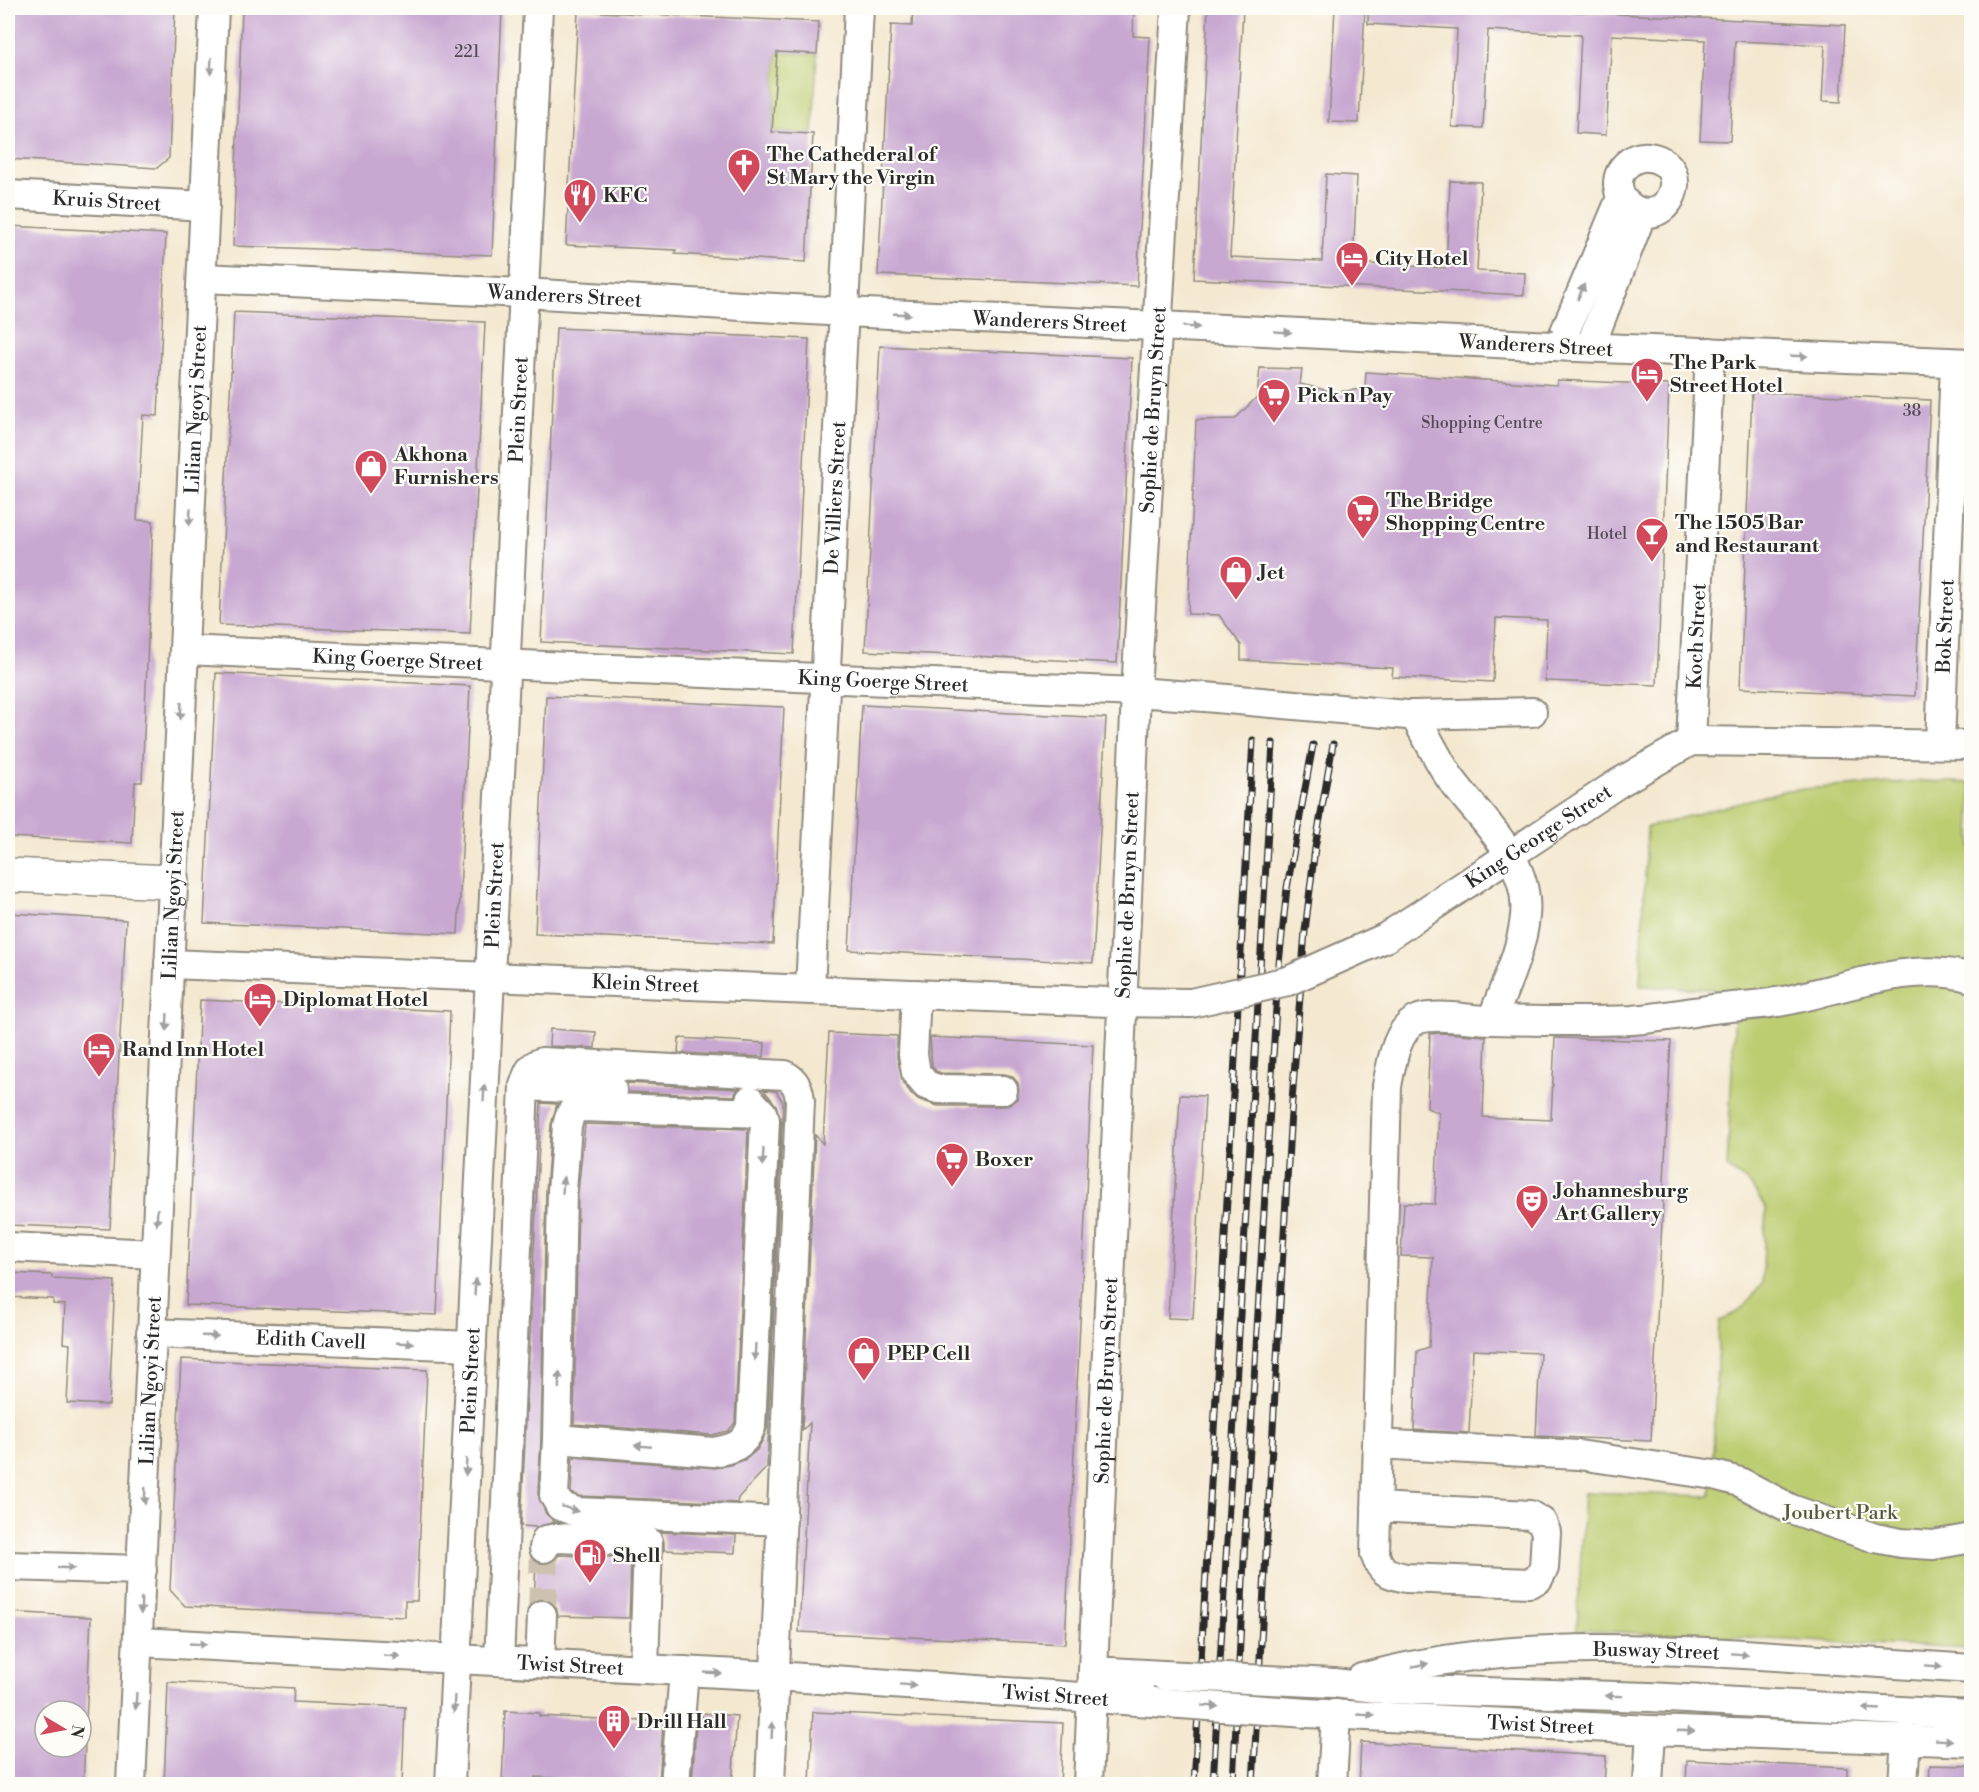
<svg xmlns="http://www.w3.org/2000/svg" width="1979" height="1792" font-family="'Libre Bodoni',serif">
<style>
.green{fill:#bccc6f;stroke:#747c4d;stroke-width:1.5}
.building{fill:#c8a7d1;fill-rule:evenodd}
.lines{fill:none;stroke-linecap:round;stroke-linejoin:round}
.minor-tunnel{stroke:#ccc2af;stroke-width:28;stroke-dasharray:28 14;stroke-linecap:butt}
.minor-casing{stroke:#908a7e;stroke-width:32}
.major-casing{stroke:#908a7e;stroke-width:36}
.minor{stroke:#fff;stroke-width:28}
.major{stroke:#fff;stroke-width:33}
.rail-casing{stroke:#2b2b2b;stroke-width:7}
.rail{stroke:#fdfcf7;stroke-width:4.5;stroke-dasharray:14;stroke-linecap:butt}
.minor-bridge-casing{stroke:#908a7e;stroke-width:32;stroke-linecap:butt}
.minor-bridge{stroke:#fff;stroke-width:28}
.oneway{fill:#a0a0a0}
.labels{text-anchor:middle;stroke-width:4.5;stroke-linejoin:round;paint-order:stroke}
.number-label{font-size:16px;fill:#524a54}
.poi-label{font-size:20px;font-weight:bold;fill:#2b2b2b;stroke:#fdfcf7;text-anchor:start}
.street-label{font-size:20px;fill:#2b2b2b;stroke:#fdfcf7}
.park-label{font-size:20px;fill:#565b3f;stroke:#fdfcf7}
</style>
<rect width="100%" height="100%" fill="#fdfcf7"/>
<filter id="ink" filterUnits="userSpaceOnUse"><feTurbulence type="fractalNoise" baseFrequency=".0167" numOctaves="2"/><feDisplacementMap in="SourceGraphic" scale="12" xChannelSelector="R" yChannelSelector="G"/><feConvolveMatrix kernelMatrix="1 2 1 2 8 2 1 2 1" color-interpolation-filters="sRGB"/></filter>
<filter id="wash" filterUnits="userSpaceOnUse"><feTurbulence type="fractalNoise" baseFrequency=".008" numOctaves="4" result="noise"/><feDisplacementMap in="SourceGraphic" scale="24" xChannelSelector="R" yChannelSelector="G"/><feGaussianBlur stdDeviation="1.35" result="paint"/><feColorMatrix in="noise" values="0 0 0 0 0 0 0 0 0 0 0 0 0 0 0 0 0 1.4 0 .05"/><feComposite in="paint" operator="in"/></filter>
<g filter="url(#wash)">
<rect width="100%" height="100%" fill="#f4e8d0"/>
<g class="green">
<path d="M777,52L817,54L813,134L772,132Z"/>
<path d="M1921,781L1971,783V1649L1577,1630L1584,1492L1711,1496L1719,1322L1741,1310L1762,1284L1766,1208L1750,1184L1727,1168L1736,990L1640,986L1647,827L1787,790Z"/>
</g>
<g id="blocks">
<g class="building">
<path d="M8,8H175L169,158L157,168L8,159Z"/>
<path d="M242,8H502L492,255L233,246Z"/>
<path d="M913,8H1134L1133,36L1150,37L1137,286L878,275L891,25L912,26Z"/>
<path d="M1208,8H1243L1230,257L1322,261L1326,174L1357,176L1353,263L1446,268L1450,181L1481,182L1477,271L1525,273L1524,295L1194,279Z"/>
<path d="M1335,8H1365L1359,123L1329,122Z"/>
<path d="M1368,8H1498L1845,25L1841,102L1822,101L1825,45L1735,41L1730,141L1700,140L1705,40L1612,35L1606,135L1576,133L1581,35L1488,30L1483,128L1452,127L1457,29L1368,24Z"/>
<path d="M578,11L819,22L817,54L777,52L772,132L813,134L806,262L675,254L676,250L566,245Z"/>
<path d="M8,226L166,234L158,416L143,415L137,520L153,521L142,782H135L132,843L8,837Z"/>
<path d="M234,312L485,322L470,634L219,625Z"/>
<path d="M556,328L809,339L794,654L541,642Z"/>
<path d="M880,346L1132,358L1117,663L865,651Z"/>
<path d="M1260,368L1302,369L1300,384L1333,392L1365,389L1366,372L1557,385V380L1669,385L1657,685L1545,681L1547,620L1496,618L1493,682L1392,677L1393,668L1241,660V645L1219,615L1188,614L1196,420L1235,419L1257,397Z"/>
<path d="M1752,392L1930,400L1915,696L1740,688Z"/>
<path d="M216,673L470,686L458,934L204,923Z"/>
<path d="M546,696L784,707L773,944L535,934Z"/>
<path d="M862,705L1106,718L1093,963L849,950Z"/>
<path d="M8,913L126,920L110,1229L8,1225Z"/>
<path d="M200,1000L450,1011L437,1315L186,1305Z"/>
<path d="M550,1029L596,1032L595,1048L549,1046Z"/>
<path d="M829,1033L897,1036V1057L903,1083L913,1096L920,1100L938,1106H1003L1010,1105L1017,1099L1019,1090L1018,1083L1012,1076L1004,1074L941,1073L936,1071L932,1066L930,1037L1093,1045L1065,1644L799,1632L810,1423L802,1430L815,1135L823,1144Z"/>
<path d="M1444,1033L1486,1036L1483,1117L1551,1120L1555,1038L1671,1041L1651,1441L1536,1436L1540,1353L1473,1350L1469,1433L1414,1430L1417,1351L1429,1347L1433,1257L1401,1256L1404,1203L1435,1204L1439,1113L1427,1108L1430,1034Z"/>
<path d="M679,1038L765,1043L764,1057L678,1053Z"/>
<path d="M627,1083L738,1089L734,1096L628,1092Z"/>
<path d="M764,1090L776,1091L783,1102L767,1467L738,1498L737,1503L580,1496L571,1493L573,1457L715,1468L731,1465L746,1459L757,1450L763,1440L767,1428L781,1121L776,1105Z"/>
<path d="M1180,1095L1205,1096L1193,1319L1168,1318Z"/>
<path d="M541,1103L557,1104L551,1125L546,1191L541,1438L538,1494L546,1514L555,1522L537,1527L521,1526Z"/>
<path d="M585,1124L748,1129L735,1423L728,1431L712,1435L574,1424L578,1192Z"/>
<path d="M8,1273L52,1275V1278L115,1281L109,1405L67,1403L70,1344L63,1343L65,1305L53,1304V1299L8,1297Z"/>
<path d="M181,1359L427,1370L417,1601H405V1617L185,1606L170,1590Z"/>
<path d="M661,1532L736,1535L735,1553L664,1550V1542Z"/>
<path d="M559,1555L631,1558L629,1618L558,1616L556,1607L550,1601L542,1599L534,1601L536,1562L541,1564H549L555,1560Z"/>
<path d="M8,1612L91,1617L83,1785H8ZM45,1711H81V1747H45Z"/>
<path d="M168,1682L294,1688L293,1702L405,1707L402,1785H164Z"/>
<path d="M505,1711L539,1713V1716L663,1722L659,1783L535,1777V1785H502Z"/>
<path d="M813,1712L1063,1723L1060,1785H810Z"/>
<path d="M702,1713L737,1716L732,1785H692L696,1724H702Z"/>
<path d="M1361,1742L1606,1756L1604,1785H1359Z"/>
<path d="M1687,1760L1847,1768V1785H1686Z"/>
<path d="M1930,1765L1971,1766V1785H1929Z"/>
</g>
</g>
</g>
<g filter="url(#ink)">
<use href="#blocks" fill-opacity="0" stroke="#908a7e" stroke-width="1.5"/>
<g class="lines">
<path class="minor-tunnel" d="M542,1615L544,1548"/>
<g class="minor-casing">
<g id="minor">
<path id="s1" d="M8,195L205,206"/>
<path id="s2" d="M202,278L524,293L844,312L1224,329"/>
<path d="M1552,346L1972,363"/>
<path d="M1559,346L1621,198C1620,194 1618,188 1618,184C1618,168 1633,155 1649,157C1701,165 1662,246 1621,198"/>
<path d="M1590,347L1642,213"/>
<path id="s3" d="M184,650L1136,692L1205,697"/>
<path d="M1407,715H1414C1426,735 1436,756 1448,775C1478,818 1531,858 1525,916C1522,951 1504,987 1492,1020"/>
<path d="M1414,715L1532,712"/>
<path id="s4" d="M1691,741L1710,352"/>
<path id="s5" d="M1940,744L1955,363"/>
<path id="s6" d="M1385,938L1617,784L1691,741L1972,745"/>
<path id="s7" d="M169,964L1110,1002L1191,1003"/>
<path id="s8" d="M810,989L859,8"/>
<path d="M916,994L913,1054L916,1073L926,1085L938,1089L1003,1090"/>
<path d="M524,1086L612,1090"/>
<path d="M762,1113L582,1107L574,1109L570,1115L567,1126L562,1191L557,1439L554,1495L560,1506L577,1512L782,1521"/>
<path d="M8,1247L155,1254"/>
<path id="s9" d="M151,1333L472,1346"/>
<path d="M557,1439L713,1452C732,1449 744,1446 751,1427L765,1120L762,1113L750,1100"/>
<path d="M1376,1444L1579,1455L1714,1475L1740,1482L1791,1509L1875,1538L1901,1543L1933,1545L1972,1538"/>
<path d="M1376,1507L1530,1515L1542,1522L1546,1532L1544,1568L1538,1579L1530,1583L1406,1578C1388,1574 1381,1573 1375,1554L1387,1086C1391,1066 1396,1027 1419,1019C1438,1013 1470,1020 1491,1020C1537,1021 1585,1022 1632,1020C1659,1018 1686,1013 1713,1009C1738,1006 1764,1005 1789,1000C1846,988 1914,960 1972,978"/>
<path d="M544,1548L546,1540L557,1538L648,1542L644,1669"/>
<path d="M8,1566L142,1570"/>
<path id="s10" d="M139,1642L775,1676L1152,1702"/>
<path d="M499,1661L524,1086C528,1074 529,1066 542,1062L785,1075C796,1081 799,1089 800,1101L770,1784"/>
<path d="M540,1663L542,1615"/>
<path d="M1093,1671L1163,1675"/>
<path id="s11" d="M1362,1678C1491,1641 1626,1647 1759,1655C1830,1660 1901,1664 1972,1669"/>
<path d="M1334,1683L1385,1689L1650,1697L1972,1715"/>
<path id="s12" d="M1307,1713L1651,1730L1972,1742"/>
<path id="s13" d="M131,1784L214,8"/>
<path id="s14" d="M450,1784L538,8"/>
<path d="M675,1784L684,1671"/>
<path id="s15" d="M1088,1784L1136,692L1176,8"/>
<path d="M1332,1784L1336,1714"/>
<path d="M1648,1784L1651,1730"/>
<path d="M1903,1784L1906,1738"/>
</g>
</g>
<g class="major-casing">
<path id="major" d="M8,875L172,882"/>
</g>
<use href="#minor" class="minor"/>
<use href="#major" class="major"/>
<g class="rail-casing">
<g id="rail">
<path d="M1194,1784L1253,740"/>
<path d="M1213,1784L1273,743"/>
<path d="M1233,1784L1247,1499L1278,973L1287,888L1313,745"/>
<path d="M1253,1784L1290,1127L1305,931L1315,848L1333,744"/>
</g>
</g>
<use href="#rail" class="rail"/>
<g class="minor-bridge-casing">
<g id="minor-bridge">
<path d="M1224,329L1552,346"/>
<path d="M1205,697L1407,715"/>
<path d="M1191,1003L1288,981L1385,938"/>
<path d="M1163,1675L1334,1683"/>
<path d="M1152,1702L1307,1713"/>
</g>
</g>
<use href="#minor-bridge" class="minor-bridge"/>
</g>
<defs><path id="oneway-solid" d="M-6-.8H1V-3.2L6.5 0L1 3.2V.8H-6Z" transform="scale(1.5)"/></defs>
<g class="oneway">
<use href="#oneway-solid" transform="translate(211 66) rotate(93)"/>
<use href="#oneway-solid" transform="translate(1581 292) rotate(-67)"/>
<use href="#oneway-solid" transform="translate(902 314) rotate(2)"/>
<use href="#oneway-solid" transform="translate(1191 327) rotate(3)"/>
<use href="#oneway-solid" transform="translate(1283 332) rotate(3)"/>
<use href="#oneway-solid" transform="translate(1799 356) rotate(2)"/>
<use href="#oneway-solid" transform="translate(190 517) rotate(93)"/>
<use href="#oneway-solid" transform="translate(181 711) rotate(93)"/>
<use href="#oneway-solid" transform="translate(167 1022) rotate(93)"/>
<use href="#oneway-solid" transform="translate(484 1093) rotate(-87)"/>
<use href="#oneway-solid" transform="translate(763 1157) rotate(93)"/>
<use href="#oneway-solid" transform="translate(563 1185) rotate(-87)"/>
<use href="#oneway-solid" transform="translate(157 1217) rotate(93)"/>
<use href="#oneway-solid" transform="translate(475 1287) rotate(-87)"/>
<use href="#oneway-solid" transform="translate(210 1336) rotate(2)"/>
<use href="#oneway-solid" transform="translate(405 1343) rotate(2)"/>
<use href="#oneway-solid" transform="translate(755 1352) rotate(93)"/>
<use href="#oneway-solid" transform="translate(559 1380) rotate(-89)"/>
<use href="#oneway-solid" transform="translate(643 1446) rotate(-175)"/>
<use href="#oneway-solid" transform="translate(466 1467) rotate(93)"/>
<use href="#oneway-solid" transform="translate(145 1496) rotate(92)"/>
<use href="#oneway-solid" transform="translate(570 1509) rotate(18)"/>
<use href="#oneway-solid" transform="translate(66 1568) rotate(2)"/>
<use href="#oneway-solid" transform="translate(141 1606) rotate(92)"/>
<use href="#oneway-solid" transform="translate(198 1644) rotate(3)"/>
<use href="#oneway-solid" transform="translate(1740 1654) rotate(4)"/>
<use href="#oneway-solid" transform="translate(392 1656) rotate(3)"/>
<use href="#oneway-solid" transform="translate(1420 1665) rotate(-11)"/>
<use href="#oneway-solid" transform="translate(1934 1666) rotate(4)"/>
<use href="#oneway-solid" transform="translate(713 1673) rotate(3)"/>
<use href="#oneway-solid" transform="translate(908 1685) rotate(4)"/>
<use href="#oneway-solid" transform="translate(1614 1696) rotate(-179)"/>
<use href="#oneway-solid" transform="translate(136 1701) rotate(93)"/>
<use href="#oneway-solid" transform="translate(454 1704) rotate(93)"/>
<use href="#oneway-solid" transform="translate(1210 1706) rotate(4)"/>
<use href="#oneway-solid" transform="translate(1871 1709) rotate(-177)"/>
<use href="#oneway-solid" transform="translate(1366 1715) rotate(3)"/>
<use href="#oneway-solid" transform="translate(772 1730) rotate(-87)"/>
<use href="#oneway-solid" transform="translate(1686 1731) rotate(2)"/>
<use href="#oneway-solid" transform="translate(1944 1740) rotate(3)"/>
</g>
</g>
<defs>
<g id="church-pin" transform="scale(1.725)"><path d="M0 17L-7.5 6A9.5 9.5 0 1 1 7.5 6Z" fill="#d1495b" stroke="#fdfcf7"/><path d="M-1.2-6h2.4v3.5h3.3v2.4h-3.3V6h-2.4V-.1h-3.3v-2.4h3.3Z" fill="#fff"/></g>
<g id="restaurant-pin" transform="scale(1.725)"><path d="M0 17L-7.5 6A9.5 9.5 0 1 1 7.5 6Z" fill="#d1495b" stroke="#fdfcf7"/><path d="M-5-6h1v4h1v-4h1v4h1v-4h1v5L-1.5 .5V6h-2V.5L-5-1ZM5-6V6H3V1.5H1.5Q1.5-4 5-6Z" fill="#fff"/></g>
<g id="hotel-pin" transform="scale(1.725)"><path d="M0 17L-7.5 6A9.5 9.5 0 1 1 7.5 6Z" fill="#d1495b" stroke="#fdfcf7"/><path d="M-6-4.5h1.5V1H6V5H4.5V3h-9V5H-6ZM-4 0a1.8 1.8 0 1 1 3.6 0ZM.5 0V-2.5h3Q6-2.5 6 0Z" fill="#fff"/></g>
<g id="supermarket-pin" transform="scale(1.725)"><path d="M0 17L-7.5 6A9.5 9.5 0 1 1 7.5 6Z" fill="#d1495b" stroke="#fdfcf7"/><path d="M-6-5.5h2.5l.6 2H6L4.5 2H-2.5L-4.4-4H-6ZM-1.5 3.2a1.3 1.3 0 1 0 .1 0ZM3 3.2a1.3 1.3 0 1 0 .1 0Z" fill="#fff"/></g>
<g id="shop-pin" transform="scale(1.725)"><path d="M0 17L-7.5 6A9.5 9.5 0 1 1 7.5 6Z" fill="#d1495b" stroke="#fdfcf7"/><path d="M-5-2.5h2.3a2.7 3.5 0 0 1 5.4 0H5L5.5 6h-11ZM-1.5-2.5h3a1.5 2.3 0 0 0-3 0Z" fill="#fff"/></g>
<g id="bar-pin" transform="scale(1.725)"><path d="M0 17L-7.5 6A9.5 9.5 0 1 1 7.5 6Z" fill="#d1495b" stroke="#fdfcf7"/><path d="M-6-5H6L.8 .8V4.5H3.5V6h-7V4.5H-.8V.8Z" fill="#fff"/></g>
<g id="theatre-pin" transform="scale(1.725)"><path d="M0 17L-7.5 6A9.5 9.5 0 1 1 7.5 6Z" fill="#d1495b" stroke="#fdfcf7"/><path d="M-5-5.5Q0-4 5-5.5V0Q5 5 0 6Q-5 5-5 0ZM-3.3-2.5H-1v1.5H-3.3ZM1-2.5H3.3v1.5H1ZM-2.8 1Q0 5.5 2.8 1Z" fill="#fff"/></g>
<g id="fuel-pin" transform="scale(1.725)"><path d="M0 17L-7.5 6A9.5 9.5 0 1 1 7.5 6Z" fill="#d1495b" stroke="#fdfcf7"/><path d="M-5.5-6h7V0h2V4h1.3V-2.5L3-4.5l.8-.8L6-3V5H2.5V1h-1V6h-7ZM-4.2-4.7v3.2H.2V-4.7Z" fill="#fff"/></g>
<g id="building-pin" transform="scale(1.725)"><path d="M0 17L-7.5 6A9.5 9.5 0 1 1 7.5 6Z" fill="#d1495b" stroke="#fdfcf7"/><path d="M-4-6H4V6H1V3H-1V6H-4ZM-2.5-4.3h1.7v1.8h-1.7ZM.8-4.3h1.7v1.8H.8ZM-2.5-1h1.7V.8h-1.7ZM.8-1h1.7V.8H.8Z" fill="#fff"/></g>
</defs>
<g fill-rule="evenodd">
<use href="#church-pin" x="744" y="165"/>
<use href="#restaurant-pin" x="580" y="195"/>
<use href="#hotel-pin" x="1352" y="258"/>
<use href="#hotel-pin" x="1647" y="374"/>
<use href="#supermarket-pin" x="1274" y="395"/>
<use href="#shop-pin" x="371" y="466"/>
<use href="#supermarket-pin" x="1363" y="511"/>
<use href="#bar-pin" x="1652" y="534"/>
<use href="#shop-pin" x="1236" y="572"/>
<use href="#hotel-pin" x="260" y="999"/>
<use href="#hotel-pin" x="99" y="1049"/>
<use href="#supermarket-pin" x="952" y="1159"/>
<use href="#theatre-pin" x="1532" y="1201"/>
<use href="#shop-pin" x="864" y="1353"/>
<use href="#fuel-pin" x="590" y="1555"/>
<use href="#building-pin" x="614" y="1721"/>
</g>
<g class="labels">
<g class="number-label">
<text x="467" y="57">221</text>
<text x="1912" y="416">38</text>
<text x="1482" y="428">Shopping Centre</text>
<text x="1607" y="539">Hotel</text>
</g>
<g class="poi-label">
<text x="767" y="161">The Cathederal of<tspan x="767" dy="23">St Mary the Virgin</tspan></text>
<text x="603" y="202">KFC</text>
<text x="1375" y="265">City Hotel</text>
<text x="1670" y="369">The Park<tspan x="1670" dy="23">Street Hotel</tspan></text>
<text x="1297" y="402">Pick n Pay</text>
<text x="394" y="461">Akhona<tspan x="394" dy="23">Furnishers</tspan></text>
<text x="1386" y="507">The Bridge<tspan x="1386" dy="23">Shopping Centre</tspan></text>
<text x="1675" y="529">The 1505 Bar<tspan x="1675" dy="23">and Restaurant</tspan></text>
<text x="1259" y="579">Jet</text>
<text x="283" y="1006">Diplomat Hotel</text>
<text x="122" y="1056">Rand Inn Hotel</text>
<text x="975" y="1166">Boxer</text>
<text x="1555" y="1197">Johannesburg<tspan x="1555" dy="23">Art Gallery</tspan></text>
<text x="887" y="1360">PEP Cell</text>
<text x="613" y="1562">Shell</text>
<text x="637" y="1728">Drill Hall</text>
</g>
<g class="street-label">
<text dy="7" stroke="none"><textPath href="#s1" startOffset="99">Kruis Street</textPath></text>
<text dy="7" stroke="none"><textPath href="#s2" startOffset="363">Wanderers Street</textPath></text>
<text dy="7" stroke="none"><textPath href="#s2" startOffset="849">Wanderers Street</textPath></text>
<text transform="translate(1536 345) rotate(3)" y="7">Wanderers Street</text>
<text dy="7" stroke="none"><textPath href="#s15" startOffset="1376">Sophie de Bruyn Street</textPath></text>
<text dy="7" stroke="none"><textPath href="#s13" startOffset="1376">Lilian Ngoyi Street</textPath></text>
<text dy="7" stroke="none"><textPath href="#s14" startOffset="1376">Plein Street</textPath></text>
<text dy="7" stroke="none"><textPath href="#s8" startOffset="492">De Villiers Street</textPath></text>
<text dy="7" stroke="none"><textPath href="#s5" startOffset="118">Bok Street</textPath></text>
<text dy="7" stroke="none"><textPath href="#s4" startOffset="105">Koch Street</textPath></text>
<text dy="7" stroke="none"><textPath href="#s3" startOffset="214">King Goerge Street</textPath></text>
<text dy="7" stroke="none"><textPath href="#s3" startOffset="700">King Goerge Street</textPath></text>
<text dy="7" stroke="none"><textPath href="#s6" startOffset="184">King George Street</textPath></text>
<text dy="7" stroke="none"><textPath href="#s13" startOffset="890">Lilian Ngoyi Street</textPath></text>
<text dy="7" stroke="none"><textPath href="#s14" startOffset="890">Plein Street</textPath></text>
<text dy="7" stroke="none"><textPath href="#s15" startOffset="890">Sophie de Bruyn Street</textPath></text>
<text dy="7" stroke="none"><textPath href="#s7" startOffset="477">Klein Street</textPath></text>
<text dy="7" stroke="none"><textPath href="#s9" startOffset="160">Edith Cavell</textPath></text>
<text dy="7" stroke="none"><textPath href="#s13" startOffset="404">Lilian Ngoyi Street</textPath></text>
<text dy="7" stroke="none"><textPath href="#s14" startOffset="404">Plein Street</textPath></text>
<text dy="7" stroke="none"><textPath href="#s15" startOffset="404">Sophie de Bruyn Street</textPath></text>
<text dy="7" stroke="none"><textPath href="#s11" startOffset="297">Busway Street</textPath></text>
<text dy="7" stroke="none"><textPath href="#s10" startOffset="432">Twist Street</textPath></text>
<text dy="7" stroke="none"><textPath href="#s10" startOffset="918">Twist Street</textPath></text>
<text dy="7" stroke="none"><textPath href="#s12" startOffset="234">Twist Street</textPath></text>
</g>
<g class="park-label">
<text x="1840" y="1519">Joubert Park</text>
</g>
</g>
<rect width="1979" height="1792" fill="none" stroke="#fdfcf7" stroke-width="30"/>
<g transform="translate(63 1729) rotate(100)"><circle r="28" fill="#fdfcf7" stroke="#a9a8a5" stroke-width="1.5"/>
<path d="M0-4.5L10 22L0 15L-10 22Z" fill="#d1495b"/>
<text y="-9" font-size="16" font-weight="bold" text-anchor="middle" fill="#2b2b2b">N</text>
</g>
</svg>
